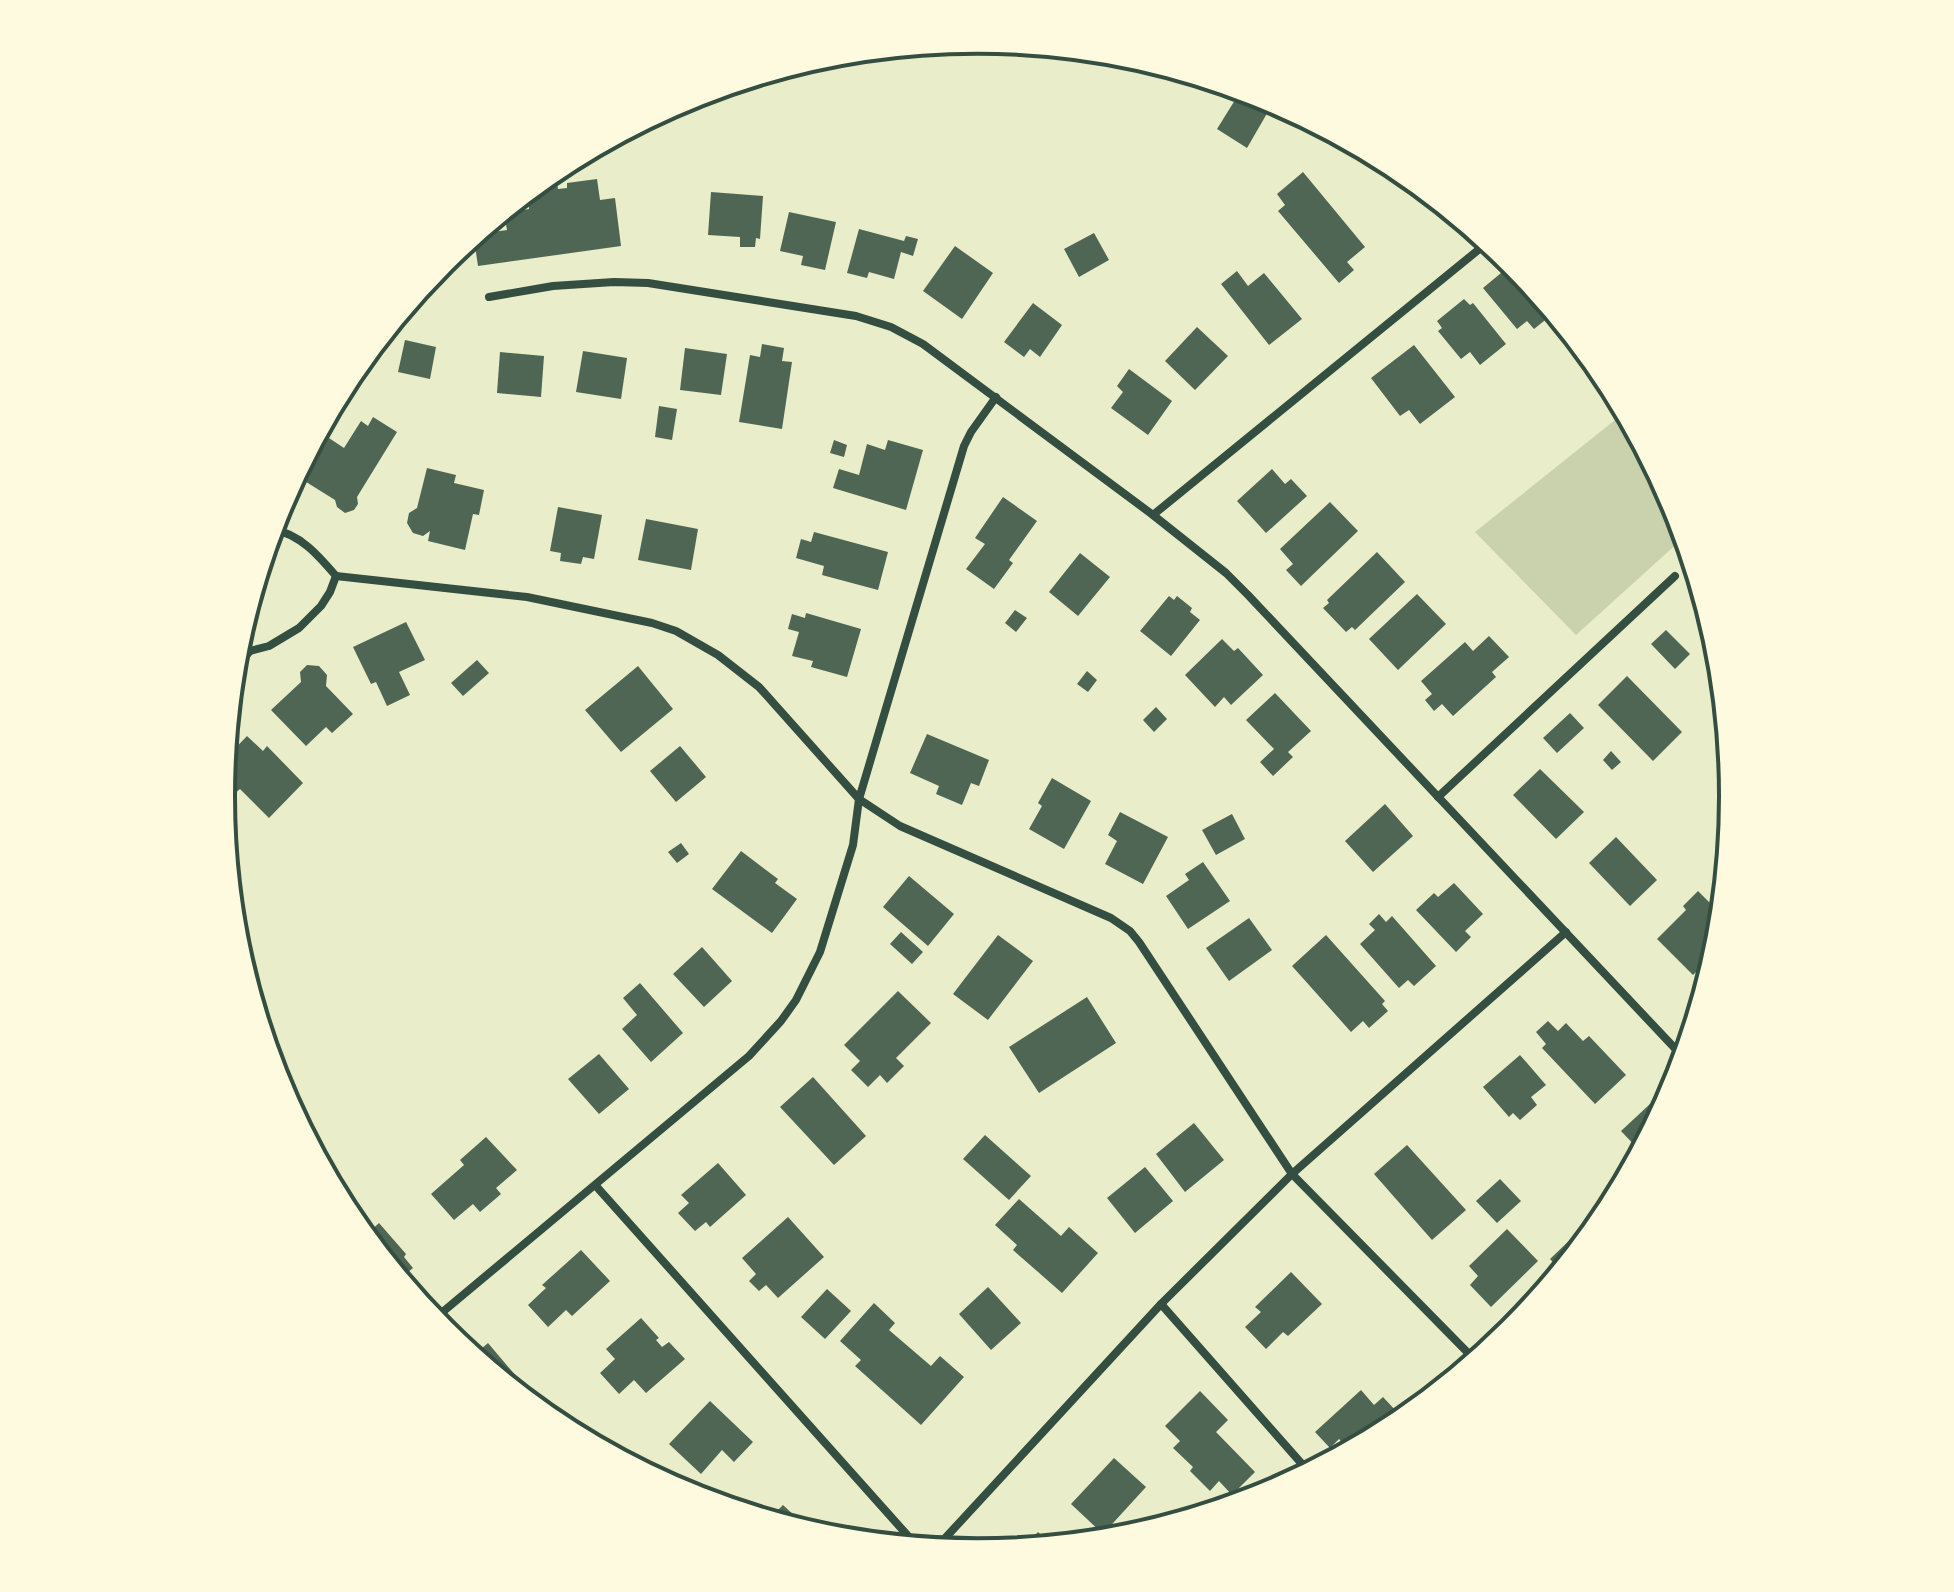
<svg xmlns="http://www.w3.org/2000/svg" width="1954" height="1592" font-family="Arial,sans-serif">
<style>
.green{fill:#cad2ad}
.building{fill:#4f6655}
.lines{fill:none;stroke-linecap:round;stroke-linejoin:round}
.minor{stroke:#344e41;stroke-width:8}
.rim{fill:none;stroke:#344e41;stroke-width:4}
</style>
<rect width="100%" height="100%" fill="#e9edc9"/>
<path class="green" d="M1625,412L1676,507L1688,547L1681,540L1576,635L1475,532Z"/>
<g class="building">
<path d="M1240,92L1269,110L1247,148L1217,129Z"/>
<path d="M555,169L558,189L567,188V183L597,179L600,200L615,198L621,246L478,266L474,239L487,238L486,233L507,230L504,213L529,209L527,192Z"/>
<path d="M1303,172L1365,247L1347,262L1354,270L1339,283L1278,211L1285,205L1277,194Z"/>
<path d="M711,192L763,196L760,239L756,238L755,247H740V237L708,235Z"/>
<path d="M789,212L836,222L825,270L801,265L803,256L780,251Z"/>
<path d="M859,229L904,241L906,236L918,239L913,256L901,252L894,279L869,272L867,278L847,273Z"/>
<path d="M1094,233L1109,260L1079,277L1064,249Z"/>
<path d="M955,246L993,273L962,319L923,291Z"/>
<path d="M1513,263L1554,313L1534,329L1527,321L1517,329L1483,288Z"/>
<path d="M1237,271L1248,286L1264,273L1302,319L1269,345L1221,284Z"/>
<path d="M1464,299L1470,305L1473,303L1506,344L1480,365L1470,352L1461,359L1438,331L1442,328L1437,321Z"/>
<path d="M1033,303L1062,325L1040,357L1030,349L1024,357L1004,342Z"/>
<path d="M1197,327L1228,356L1195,390L1165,361Z"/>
<path d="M405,340L436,347L430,379L398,372Z"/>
<path d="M762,344L784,348L782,361L792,362L782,429L739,422L750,355L760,357Z"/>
<path d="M1414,345L1455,397L1420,424L1409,410L1400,416L1371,378Z"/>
<path d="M685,348L727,354L721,395L680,390Z"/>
<path d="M583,351L627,358L621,399L576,392Z"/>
<path d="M500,352L544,356L541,397L497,393Z"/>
<path d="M1129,369L1172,401L1148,435L1111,408L1123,392L1117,386Z"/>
<path d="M659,406L677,409L672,440L655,437Z"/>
<path d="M373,417L397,432L357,497L358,504L354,510L345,513L337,507L335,500L303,480L329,438L344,448L361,421L368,426Z"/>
<path d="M834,440L847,445L844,457L830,453Z"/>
<path d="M888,440L923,450L906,510L833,488L839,469L859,475L867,444L885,450Z"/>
<path d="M427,468L456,475L454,483L484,490L479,515L473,514L465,550L428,541L430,531L423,536L413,533L407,523L409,513L417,508Z"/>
<path d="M1272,469L1285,484L1291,479L1307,496L1266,533L1237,501Z"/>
<path d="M1003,497L1037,521L1009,560L1013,563L994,589L966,569L985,544L975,538Z"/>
<path d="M1330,502L1358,531L1301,586L1286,570L1293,564L1280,549Z"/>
<path d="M558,507L602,515L594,559L583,557L581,564L560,561L561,553L550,551Z"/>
<path d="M646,519L698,529L691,570L638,560Z"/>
<path d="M814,532L888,552L878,590L822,575L824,566L796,558L801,539L811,542Z"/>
<path d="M1377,552L1405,582L1355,630L1352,627L1346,632L1323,608L1329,603L1327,600Z"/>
<path d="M1080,553L1110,577L1078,616L1049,592Z"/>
<path d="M1417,594L1446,624L1398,670L1369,639Z"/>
<path d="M1169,596L1174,600L1177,596L1192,608L1190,612L1200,620L1171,656L1140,631Z"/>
<path d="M1015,610L1027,618L1016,632L1005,623Z"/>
<path d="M806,613L861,629L847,677L811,667L813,661L792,656L799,632L788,629L792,614L805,618Z"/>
<path d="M406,622L425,660L399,672L410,695L387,706L376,682L371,684L353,647Z"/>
<path d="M1666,630L1690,654L1675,669L1651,644Z"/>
<path d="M1489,636L1509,657L1492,672L1496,677L1453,716L1442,704L1434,711L1425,700L1432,694L1421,681L1465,642L1473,651Z"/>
<path d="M1222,639L1234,651L1238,648L1263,675L1231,705L1224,697L1215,707L1185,675Z"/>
<path d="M477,660L489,673L463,696L451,683Z"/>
<path d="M307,665L319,666L327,675L326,686L353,714L332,733L326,727L306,746L271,710L301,682L300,672Z"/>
<path d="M638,666L673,709L621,752L585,710Z"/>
<path d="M1087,671L1097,680L1088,692L1077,684Z"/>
<path d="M1627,676L1682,732L1653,761L1598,705Z"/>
<path d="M1275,693L1311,731L1288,752L1293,757L1273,776L1260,762L1274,749L1246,720Z"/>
<path d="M1156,707L1167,719L1154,732L1143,720Z"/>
<path d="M1570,713L1584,728L1557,753L1543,738Z"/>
<path d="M927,734L989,760L979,786L971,783L962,805L936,794L939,786L910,773Z"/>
<path d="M247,736L263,751L267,746L303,783L269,818L240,789L233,795L222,784L225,759Z"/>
<path d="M680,746L706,777L676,802L650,771Z"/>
<path d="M1611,751L1621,762L1612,770L1603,760Z"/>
<path d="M1540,769L1584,812L1556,839L1513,795Z"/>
<path d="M1052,778L1091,801L1064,849L1029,829L1042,806L1038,803Z"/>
<path d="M1385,804L1413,836L1373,872L1345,841Z"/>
<path d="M1120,812L1168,837L1143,884L1105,864L1117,841L1108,835Z"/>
<path d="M1232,814L1245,839L1216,855L1202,830Z"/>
<path d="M1616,837L1657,880L1630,906L1589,863Z"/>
<path d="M681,843L689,854L677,863L668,852Z"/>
<path d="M226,845L235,853L227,861Z"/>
<path d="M741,851L778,879L775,883L797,899L772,933L712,889Z"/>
<path d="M1203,862L1230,901L1188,929L1166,896L1189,880L1185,874Z"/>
<path d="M909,876L954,914L928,946L883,907Z"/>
<path d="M1454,883L1483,914L1465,931L1471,937L1456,952L1416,910L1434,893L1438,897Z"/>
<path d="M1698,891L1721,914L1716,952L1693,975L1657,939L1686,910L1683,906Z"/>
<path d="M1379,914L1386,922L1392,916L1436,966L1414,986L1408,980L1399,988L1360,944L1375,930L1369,924Z"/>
<path d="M1249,918L1272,950L1229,981L1206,948Z"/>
<path d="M901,932L923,952L912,964L890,944Z"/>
<path d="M998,935L1033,961L988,1020L953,994Z"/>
<path d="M1326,935L1385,1001L1382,1004L1388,1011L1369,1028L1363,1021L1351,1032L1292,966Z"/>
<path d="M702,947L732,981L704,1007L673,974Z"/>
<path d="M640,983L683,1033L651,1062L622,1029L637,1015L623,998Z"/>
<path d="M898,991L931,1023L896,1058L904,1066L887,1083L880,1075L868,1087L851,1070L860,1061L844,1045Z"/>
<path d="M1087,997L1116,1043L1039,1093L1009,1047Z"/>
<path d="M1548,1021L1558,1031L1566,1023L1583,1041L1589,1036L1626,1075L1595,1104L1542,1048L1546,1044L1536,1032Z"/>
<path d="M599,1054L629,1089L599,1114L568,1079Z"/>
<path d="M1520,1055L1546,1085L1531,1097L1537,1105L1520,1120L1513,1113L1509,1117L1483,1087Z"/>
<path d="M813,1077L866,1136L834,1165L780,1107Z"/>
<path d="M1650,1104L1660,1115L1640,1151L1621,1131Z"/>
<path d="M1194,1123L1224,1160L1185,1192L1156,1154Z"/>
<path d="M985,1135L1031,1176L1009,1200L963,1159Z"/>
<path d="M486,1137L517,1170L496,1188L501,1194L480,1212L473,1204L454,1220L431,1194L464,1165L460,1160Z"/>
<path d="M1407,1145L1466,1210L1432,1240L1374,1174Z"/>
<path d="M718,1163L746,1195L710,1227L706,1222L695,1231L678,1213L689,1203L681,1195Z"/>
<path d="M1145,1167L1173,1201L1135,1233L1107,1198Z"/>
<path d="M1500,1179L1521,1201L1497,1223L1476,1201Z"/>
<path d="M1019,1199L1061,1236L1069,1227L1098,1253L1062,1293L1013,1250L1017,1245L995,1225Z"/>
<path d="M788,1217L824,1257L778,1298L766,1285L759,1291L749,1281L756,1274L742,1258Z"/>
<path d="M379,1223L406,1254L404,1257L413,1268L400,1279L365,1236Z"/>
<path d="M1507,1229L1538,1261L1491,1307L1470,1285L1478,1276L1469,1266Z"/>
<path d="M1574,1236L1582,1245L1561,1271L1550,1259Z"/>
<path d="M581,1250L610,1281L572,1316L566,1310L548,1327L528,1305L546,1288L542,1285Z"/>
<path d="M1291,1272L1322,1304L1288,1336L1283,1332L1266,1349L1245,1327L1261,1312L1255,1307Z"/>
<path d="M988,1287L1021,1323L991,1350L959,1314Z"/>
<path d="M827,1289L851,1311L825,1339L801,1317Z"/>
<path d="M874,1303L895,1323L889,1330L931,1366L940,1356L964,1377L921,1425L855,1366L861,1360L840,1341Z"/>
<path d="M641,1318L659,1338L656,1340L662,1347L669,1342L685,1359L646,1393L634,1380L619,1394L600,1373L615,1359L606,1349Z"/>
<path d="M488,1343L516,1376L507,1384L473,1356Z"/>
<path d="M1361,1390L1374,1405L1383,1397L1397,1412L1388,1420L1394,1426L1349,1450L1339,1439L1330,1448L1315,1432Z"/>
<path d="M1200,1391L1228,1420L1216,1432L1255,1472L1232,1495L1219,1481L1210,1491L1190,1471L1193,1467L1173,1448L1180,1441L1165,1426Z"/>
<path d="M710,1401L753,1442L734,1462L722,1450L701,1474L669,1444Z"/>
<path d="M1114,1458L1146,1487L1103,1534L1071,1504Z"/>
<path d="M1258,1485L1266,1494L1236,1504Z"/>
<path d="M783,1505L812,1532L769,1519Z"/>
<path d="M1038,1532L1051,1545L1022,1548Z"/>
</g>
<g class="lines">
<g class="minor">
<path d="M489,297L553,286L614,282L648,283L856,316L891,327L923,344L1153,515L1226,573L1248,595L1684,1058"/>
<path d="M1153,515L1488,242"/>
<path d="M272,529C300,534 318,555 336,576"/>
<path d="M336,576L527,597L652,623L676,631L718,655L759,687L859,799L900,826L1111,918L1130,931L1139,942L1292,1174L1475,1360"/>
<path d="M238,642L250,651"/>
<path d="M234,669L250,651L269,646L299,628L321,606L330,592L336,576"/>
<path d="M1438,797L1675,576"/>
<path d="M596,1186L917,1546"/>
<path d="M1161,1304L1309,1472"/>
<path d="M433,1320L749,1056L781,1021L796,1000L820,952L853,845L859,799L964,446L971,432L996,397"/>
<path d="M936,1548L1161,1304L1292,1174L1566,932"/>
</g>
</g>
<path d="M0 0H1954V1592H0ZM235 796a742 742 0 1 1 1484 0a742 742 0 1 1-1484 0Z" fill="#fefae0" fill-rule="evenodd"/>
<path class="rim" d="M235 796a742 742 0 1 1 1484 0a742 742 0 1 1-1484 0Z"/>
</svg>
